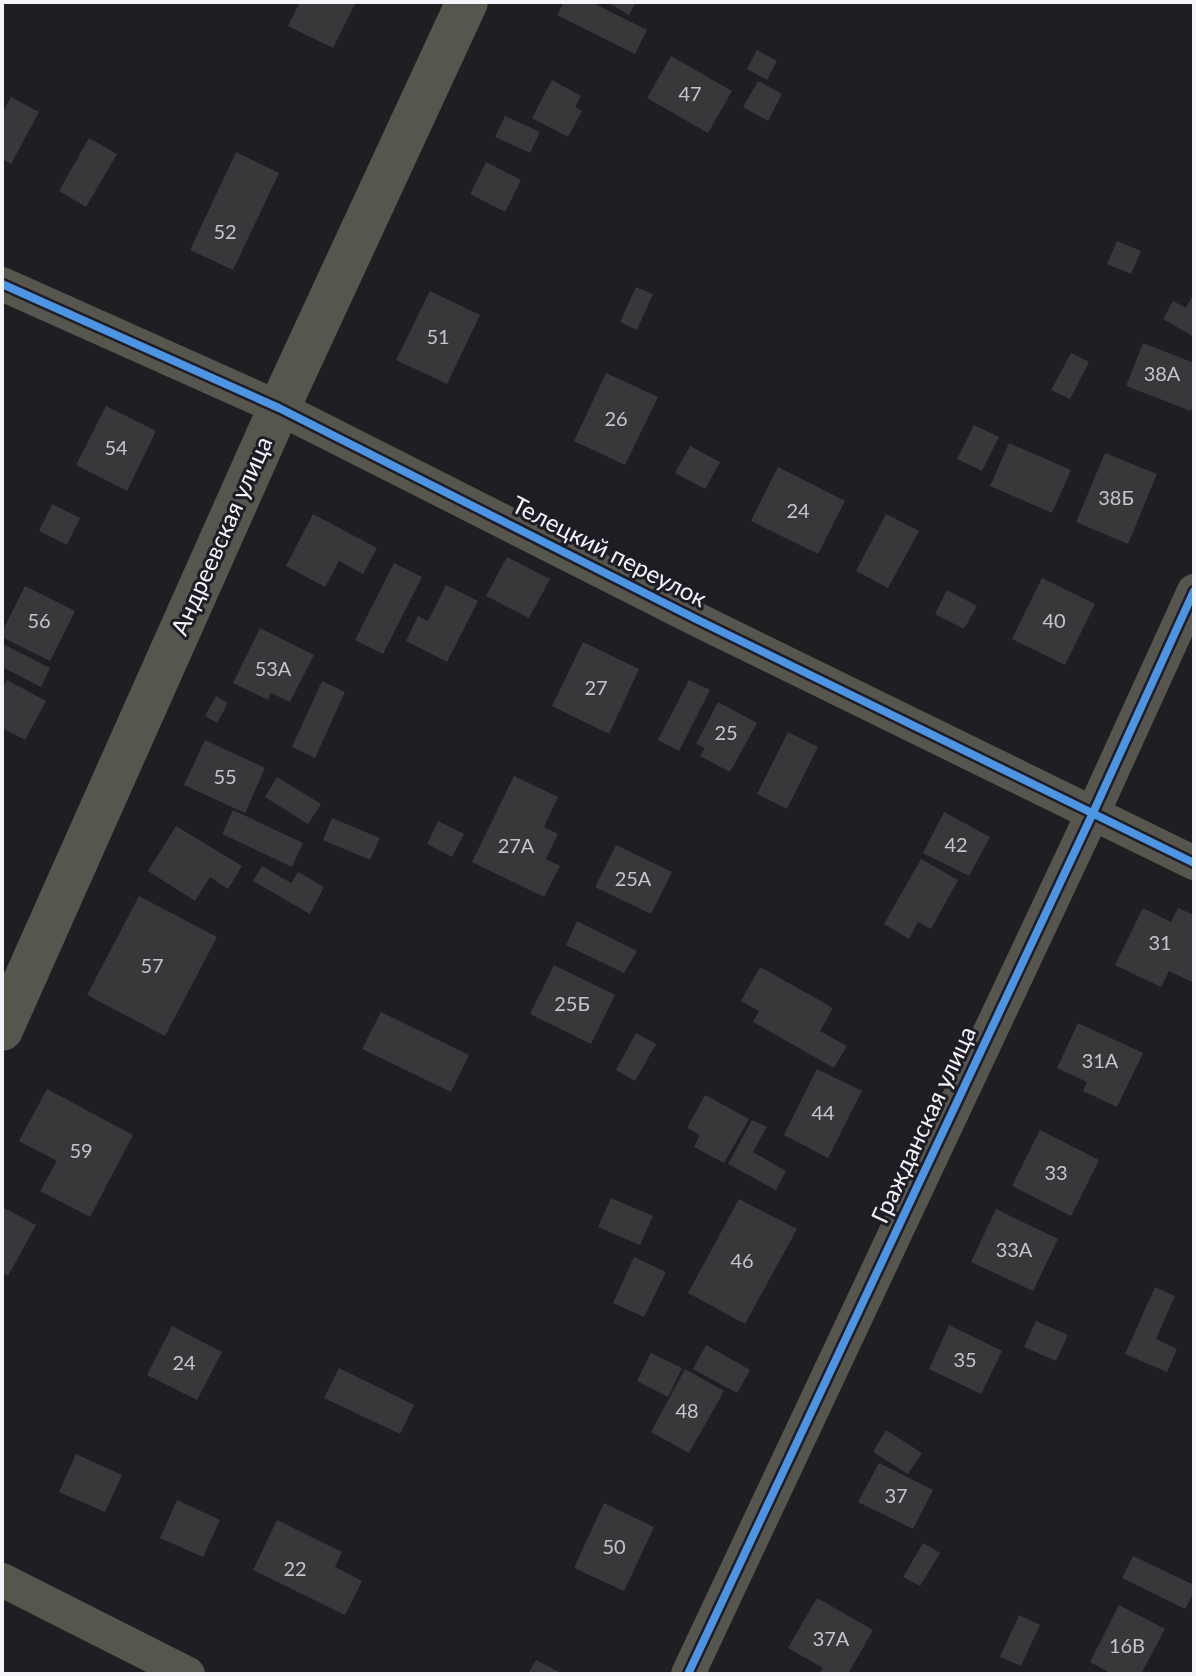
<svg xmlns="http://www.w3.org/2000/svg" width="1196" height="1676" font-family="Lato,sans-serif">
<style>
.building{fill:#38373a}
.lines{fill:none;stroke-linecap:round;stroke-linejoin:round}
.minor{stroke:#56564f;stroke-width:34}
.tertiary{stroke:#56564f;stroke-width:42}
.cycleway-casing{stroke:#1e1c24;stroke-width:13}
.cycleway{stroke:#4d94e3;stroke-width:8}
.labels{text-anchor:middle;stroke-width:6;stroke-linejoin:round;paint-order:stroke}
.number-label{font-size:20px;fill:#c5c5ca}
.street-label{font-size:24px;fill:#f4f4fa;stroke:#1e1c24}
</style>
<rect width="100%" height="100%" fill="#1f1e22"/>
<g class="building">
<path d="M300,2H356L333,48L288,26Z"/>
<path d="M564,2H591L647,30L635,54L557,15Z"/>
<path d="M607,2H636L629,15Z"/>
<path d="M757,50L777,61L767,80L747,69Z"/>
<path d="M671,56L732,91L708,133L647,98Z"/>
<path d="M552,80L581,96L575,107L582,111L568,137L532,118Z"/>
<path d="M758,81L782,94L768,121L743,107Z"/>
<path d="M11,97L39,112L11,164L2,159V114Z"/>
<path d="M505,116L540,132L530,153L495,137Z"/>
<path d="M89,138L117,154L86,207L59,191Z"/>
<path d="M236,152L279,173L233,270L190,250Z"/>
<path d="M486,162L521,180L505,212L470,194Z"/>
<path d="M1117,241L1141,251L1131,274L1107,264Z"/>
<path d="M636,287L653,294L637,330L620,322Z"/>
<path d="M430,291L480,315L447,384L396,360Z"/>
<path d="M1194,293V337L1163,319L1173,301L1186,308Z"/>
<path d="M1143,343L1194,363V403L1191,411L1126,386Z"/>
<path d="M1071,353L1089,362L1070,399L1051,390Z"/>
<path d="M606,373L658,397L625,465L574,441Z"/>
<path d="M106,406L156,431L127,491L76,465Z"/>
<path d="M974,425L999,437L982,471L957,459Z"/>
<path d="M1009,443L1071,470L1052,513L990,486Z"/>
<path d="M690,446L720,462L705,489L675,473Z"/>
<path d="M1105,453L1157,474L1128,544L1076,522Z"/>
<path d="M778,467L845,501L818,554L751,521Z"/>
<path d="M52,504L80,518L67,545L39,531Z"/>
<path d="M313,514L377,548L363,574L339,561L325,587L286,566Z"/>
<path d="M886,514L919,531L888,588L856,571Z"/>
<path d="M507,557L550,579L529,618L486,596Z"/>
<path d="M394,563L422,577L383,654L355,640Z"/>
<path d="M1042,578L1095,604L1065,665L1012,639Z"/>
<path d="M446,585L478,601L447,662L406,641L418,616L428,621Z"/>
<path d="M25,586L75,611L50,661L2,637V632Z"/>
<path d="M947,590L977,606L964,629L935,614Z"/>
<path d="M260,628L314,655L290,702L271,693L268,700L233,683Z"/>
<path d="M583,642L639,669L609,734L552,706Z"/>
<path d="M5,645L50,668L41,687L2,667V651Z"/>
<path d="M7,680L46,701L25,740L2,728V689Z"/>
<path d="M689,680L710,690L679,751L658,740Z"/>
<path d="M322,681L345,692L315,758L292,747Z"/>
<path d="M216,696L228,703L217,723L205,716Z"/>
<path d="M718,702L757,723L730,772L700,756L705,748L696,744Z"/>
<path d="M788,732L818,747L787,809L757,794Z"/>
<path d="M205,740L265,768L245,813L184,785Z"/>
<path d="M514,776L558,797L544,827L558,834L546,859L560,866L544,897L472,862Z"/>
<path d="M277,777L321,804L308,824L265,797Z"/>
<path d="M233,810L303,843L292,867L222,834Z"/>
<path d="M944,812L990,837L969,876L923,853Z"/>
<path d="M332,818L380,838L370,860L323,840Z"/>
<path d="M438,821L464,834L452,857L427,844Z"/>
<path d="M176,826L242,866L228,889L210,877L195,901L148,871Z"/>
<path d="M616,845L672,872L651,914L595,887Z"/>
<path d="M921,859L958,880L931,929L918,922L909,939L884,924Z"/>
<path d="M262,866L291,883L298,872L324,887L310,914L253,881Z"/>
<path d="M139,896L217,937L165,1036L87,995Z"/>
<path d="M1143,908L1171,922L1178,908L1194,915V983L1169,971L1161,987L1115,965Z"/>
<path d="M577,921L637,951L624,973L566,945Z"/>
<path d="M554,965L615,995L591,1044L530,1014Z"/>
<path d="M760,967L833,1008L820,1031L847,1046L834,1068L753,1022L759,1011L741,1001Z"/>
<path d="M381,1012L469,1055L451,1092L362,1049Z"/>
<path d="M1078,1023L1143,1053L1117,1107L1083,1091L1087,1082L1057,1068Z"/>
<path d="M636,1033L656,1044L635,1081L616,1070Z"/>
<path d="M817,1069L862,1091L828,1158L784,1135Z"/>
<path d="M47,1089L133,1135L90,1217L40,1191L57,1161L19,1141Z"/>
<path d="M705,1095L749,1119L724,1163L694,1147L700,1135L687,1128Z"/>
<path d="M752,1120L767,1127L753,1152L786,1171L776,1190L728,1164Z"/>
<path d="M1040,1130L1099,1160L1071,1216L1012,1186Z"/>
<path d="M611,1198L653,1216L640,1245L598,1227Z"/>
<path d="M739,1199L797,1229L745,1324L688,1293Z"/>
<path d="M2,1207L36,1225L8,1276L2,1272Z"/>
<path d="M996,1209L1058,1239L1033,1291L971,1262Z"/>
<path d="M634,1257L666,1272L644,1317L613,1303Z"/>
<path d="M1155,1287L1175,1296L1156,1339L1177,1349L1167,1372L1125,1354Z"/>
<path d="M1036,1321L1068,1335L1056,1361L1024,1347Z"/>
<path d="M949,1325L1002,1351L981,1394L929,1369Z"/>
<path d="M172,1326L222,1352L197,1400L147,1375Z"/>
<path d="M706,1345L750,1370L737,1393L693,1369Z"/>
<path d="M651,1353L682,1368L668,1397L637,1381Z"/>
<path d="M339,1368L414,1405L400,1434L324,1398Z"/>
<path d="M685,1369L724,1391L689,1453L651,1432Z"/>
<path d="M886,1430L922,1453L908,1474L873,1452Z"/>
<path d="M76,1454L122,1475L105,1512L59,1492Z"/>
<path d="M879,1463L933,1490L913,1529L858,1502Z"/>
<path d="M177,1500L220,1520L203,1557L160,1538Z"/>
<path d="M604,1503L654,1527L624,1591L574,1568Z"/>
<path d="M277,1520L342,1552L335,1567L362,1581L345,1615L253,1570Z"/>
<path d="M923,1543L940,1553L920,1586L903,1577Z"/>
<path d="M1133,1556L1194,1585V1592L1185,1609L1122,1578Z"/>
<path d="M817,1598L873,1630L848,1674H819L823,1668L788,1648Z"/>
<path d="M1119,1605L1165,1629L1141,1674H1112L1090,1662Z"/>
<path d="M1019,1615L1040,1625L1021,1666L1000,1657Z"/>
<path d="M536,1660L563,1674H528Z"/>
</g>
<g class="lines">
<g class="minor">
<path d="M2,284L279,408L698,620L1194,863"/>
<path d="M2,1580L188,1674"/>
<path d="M688,1674L1092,815L1194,591"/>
</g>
<path class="tertiary" d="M2,1030L279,408L467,2"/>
<g class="cycleway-casing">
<g id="cycleway">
<path d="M2,284L279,408L698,620L1194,863"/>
<path d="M688,1674L1092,815L1194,591"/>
</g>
</g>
<use href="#cycleway" class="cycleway"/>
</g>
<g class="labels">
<g class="number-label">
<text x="690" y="101">47</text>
<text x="225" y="239">52</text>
<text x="438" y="344">51</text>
<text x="1162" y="381">38А</text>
<text x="616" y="426">26</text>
<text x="116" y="455">54</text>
<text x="1116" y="505">38Б</text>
<text x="798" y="518">24</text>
<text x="39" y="628">56</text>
<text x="1054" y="628">40</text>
<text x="273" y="676">53А</text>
<text x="596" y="695">27</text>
<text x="726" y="740">25</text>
<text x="225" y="784">55</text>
<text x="956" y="852">42</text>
<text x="516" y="853">27А</text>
<text x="633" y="886">25А</text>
<text x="1160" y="950">31</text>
<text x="152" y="973">57</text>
<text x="572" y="1011">25Б</text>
<text x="1100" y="1068">31А</text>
<text x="823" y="1120">44</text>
<text x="81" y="1158">59</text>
<text x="1056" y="1180">33</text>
<text x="1014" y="1257">33А</text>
<text x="742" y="1268">46</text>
<text x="965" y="1367">35</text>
<text x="184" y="1370">24</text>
<text x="687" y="1418">48</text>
<text x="896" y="1503">37</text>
<text x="614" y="1554">50</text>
<text x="295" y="1576">22</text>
<text x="831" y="1646">37А</text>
<text x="1127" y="1653">16В</text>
</g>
<g class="street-label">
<text transform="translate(222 536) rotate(-66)" y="8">Андреевская улица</text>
<text transform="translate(609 552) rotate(27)" y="8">Телецкий переулок</text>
<text transform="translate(924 1125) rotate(-65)" y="8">Гражданская улица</text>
</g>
</g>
<rect width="1196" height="1676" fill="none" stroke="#f4f4fa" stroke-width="8"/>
</svg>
